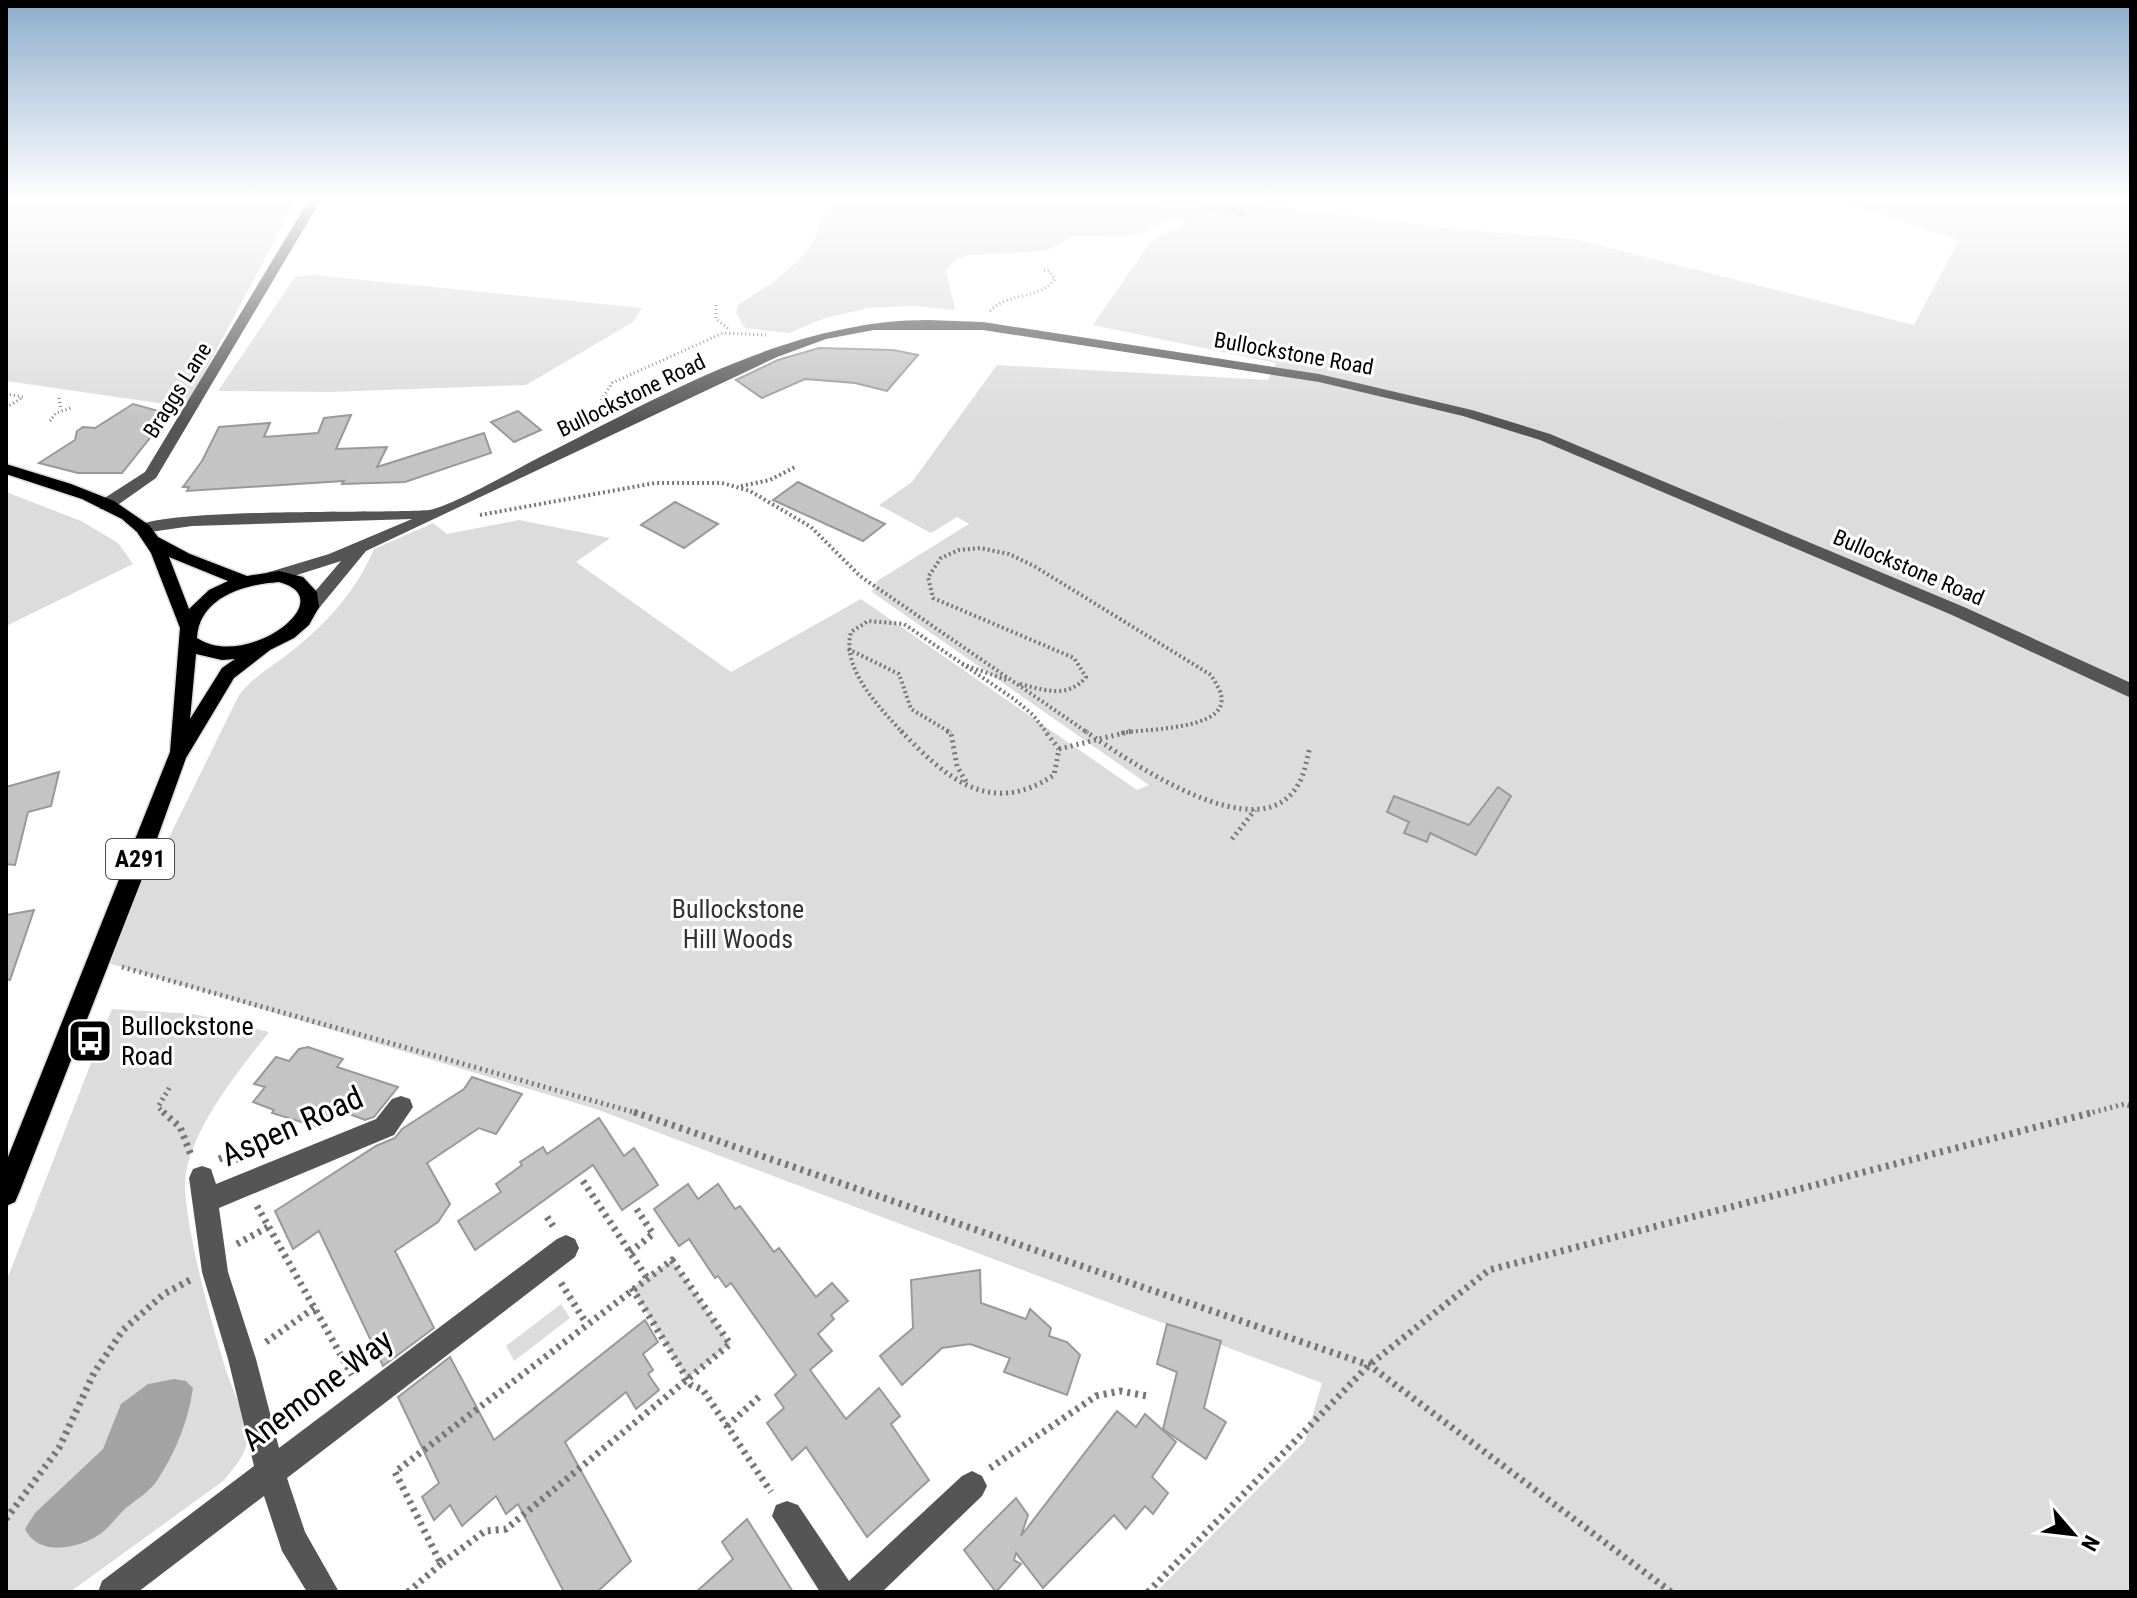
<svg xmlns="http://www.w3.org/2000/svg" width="2137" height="1598" font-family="'Roboto Condensed',sans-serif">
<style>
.green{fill:#dcdcdc}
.water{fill:#a3a3a3}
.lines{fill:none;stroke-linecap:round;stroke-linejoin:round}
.stream{stroke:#a3a3a3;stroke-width:6}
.building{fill:#c4c4c4;stroke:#999;stroke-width:2}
.major-casing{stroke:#dbdbdb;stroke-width:3}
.path-far3{stroke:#777;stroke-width:3;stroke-dasharray:1 3;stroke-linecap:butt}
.path-far2{stroke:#777;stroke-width:4;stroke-dasharray:2 3;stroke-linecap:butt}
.path-far1{stroke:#777;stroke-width:5;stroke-dasharray:2 4;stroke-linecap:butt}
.path{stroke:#777;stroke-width:7;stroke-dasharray:3 5;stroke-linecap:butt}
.minor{fill:#555;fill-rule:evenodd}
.major{fill:#000;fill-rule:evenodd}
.labels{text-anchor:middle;stroke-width:6;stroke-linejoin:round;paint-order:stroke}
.far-street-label{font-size:22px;fill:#000;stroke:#fff}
.shield{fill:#fff;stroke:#4c4c4c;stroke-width:2}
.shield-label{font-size:24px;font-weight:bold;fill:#000}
.park-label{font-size:26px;fill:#333;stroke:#fff}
.poi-label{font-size:26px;fill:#000;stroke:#fff;text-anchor:start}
.near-street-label{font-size:32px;fill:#000;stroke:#fff}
</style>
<rect width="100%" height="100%" fill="#fff"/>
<g class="green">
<path d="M6,198H297L186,407L6,381Z"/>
<path d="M839,198H1190L1287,207L1444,228L1574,239L1914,325L1959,240L1829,198H2131V1592H1156L1305,1441L1322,1383L596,1109L98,960L139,861L157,862L239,695C255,675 273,666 292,651C327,623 357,590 374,549L433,523L447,534L519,520L610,538L576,562L731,672L861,599L1137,790L1149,785L872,592L877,581L969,524L957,517L931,533L879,505L912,482L997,365L1268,380L1276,363L1093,325L1151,241L1187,223L1168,219L1140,235L1073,236L1046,251L969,255L957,259L946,270L955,310L914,306L868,308L825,318L789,333L745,328L736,313L738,305L776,280L799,260L814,241L820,221Z"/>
<path d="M314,275L642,308L633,322L526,385L329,392L218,391L295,277Z"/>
<path d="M6,492L81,521L118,543L133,564L6,626Z"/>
<path d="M112,1009L194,1014L269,1032C240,1069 194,1125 186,1173C179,1209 215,1337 228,1376C233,1391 250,1425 248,1439C245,1456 234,1468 223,1481L70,1592H6V1282Z"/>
<path d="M672,1260L730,1344L687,1379L632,1288Z"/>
<path d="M561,1304L570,1318L514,1361L506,1346Z"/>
</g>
<path class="water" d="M174,1379L186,1381L193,1388C188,1422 176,1451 158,1479C151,1491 137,1499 126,1508C117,1516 110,1527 100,1534C79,1549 38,1557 25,1529L35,1513L103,1449L121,1404L148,1384Z"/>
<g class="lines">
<path class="stream" d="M1169,198L1244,213"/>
</g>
<g class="building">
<path d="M819,348L893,350L918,355L887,391L855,383L805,379L762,398L736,380L778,360Z"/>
<path d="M133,404L169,414L122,473H78L39,463L75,440L77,431L83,427L95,428Z"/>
<path d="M518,411L541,430L514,442L491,422Z"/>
<path d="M351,415L336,449L387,447L377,467L484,433L491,453L405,482L342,484L344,481L187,491L189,487H183L202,461L219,427L270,423L264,437L318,433L324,418Z"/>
<path d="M798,482L885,524L863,541L773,500Z"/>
<path d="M675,502L718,524L684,548L641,525Z"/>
<path d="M59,772L51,806L28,812L15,865L6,864V787Z"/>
<path d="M1498,787L1511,796L1476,855L1430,833L1427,842L1404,833L1409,822L1387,812L1394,796L1469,825Z"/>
<path d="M34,910L10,980L6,979V915Z"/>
<path d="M308,1047L343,1059L337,1067L398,1087L374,1117L365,1120L336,1109L321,1128L272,1113L274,1110L253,1102L265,1087L254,1084L276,1057L289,1061L299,1049Z"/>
<path d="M472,1077L522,1094L496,1134L479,1128L427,1163L450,1204L438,1222L395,1251L434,1328L383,1366L319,1231L293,1249L275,1211L376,1146L395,1138L402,1129L464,1089Z"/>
<path d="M599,1118L624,1156L634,1148L658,1185L622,1210L593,1165L475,1250L458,1221L501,1192L496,1184L522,1165L520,1162L543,1147L547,1154Z"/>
<path d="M688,1184L698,1199L718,1184L735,1209L740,1206L774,1252L779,1248L816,1297L832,1283L848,1301L831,1315L834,1319L818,1334L832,1351L810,1370L846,1419L879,1388L900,1416L891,1424L929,1480L867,1537L806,1447L792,1460L767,1423L784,1408L775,1395L796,1375L731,1283L726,1287L718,1276L715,1278L689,1239L679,1246L654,1209Z"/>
<path d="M980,1270L981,1303L1026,1319L1030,1309L1051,1328L1049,1336L1067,1342L1080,1355L1067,1395L1004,1372L1010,1358L970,1344L942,1348L902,1385L880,1356L913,1328L911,1280Z"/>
<path d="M645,1320L658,1342L643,1354L653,1370L648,1374L659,1390L636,1409L626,1392L565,1442L631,1561L597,1592H564L518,1504L506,1514L496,1496L462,1526L450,1505L434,1520L422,1497L439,1483L398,1397L450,1357L494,1440Z"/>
<path d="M1167,1324L1221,1341L1204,1408L1226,1422L1206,1459L1163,1429L1177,1372L1157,1364Z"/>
<path d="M1117,1411L1136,1427L1145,1414L1176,1442L1152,1477L1168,1493L1153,1514L1145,1506L1126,1529L1114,1515L1043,1588L1016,1553L1014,1560L1021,1564L996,1592L964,1550L1016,1498L1028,1515L1021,1536Z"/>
<path d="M747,1519L793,1592H696L733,1559L722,1542Z"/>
</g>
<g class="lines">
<g class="major-casing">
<path id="major" d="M6,464L71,484L114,501L149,525L158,537L190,554L247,576L279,571L303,577L317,592L319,607L309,625L294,638L270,650L234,678L186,758L149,861L19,1193L15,1202L6,1206V1162L170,752L180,628L151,553L137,532L122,519L82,499L6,474ZM169,557L228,581L209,590L189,609ZM279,582C344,599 245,671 197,638C199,597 245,584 279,582ZM196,654L222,660L235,659L222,668L190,719Z"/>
</g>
<g class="path-far3">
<path d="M716,305V319L730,330"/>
<path d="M990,311C1009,291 1038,301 1055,279L1049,271L1042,270"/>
<path d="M6,394L23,397L6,408"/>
<path d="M59,398L61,410"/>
<path d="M600,412L602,399L612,383L723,333L766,335"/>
<path d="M50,421L56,413L71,408"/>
</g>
<g class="path-far2">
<path d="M741,486L770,480L795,467"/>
<path d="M480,515L655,483H722L750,491L811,527L860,576L1088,733"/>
<path d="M848,649L899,674L911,709L951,733"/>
<path d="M962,664L1007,680"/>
<path d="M1020,684C1044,690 1068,699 1086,677L1074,658L933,598L928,577L941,558L959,550L980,548L1009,554L1034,566L1211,675C1216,684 1224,694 1221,704C1215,730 1143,729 1121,733"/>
<path d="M903,733C879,707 841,669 851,632L868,621L904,624L1014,699L1033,715L1047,733"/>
</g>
<g class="path-far1">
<path d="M901,731C945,777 990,818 1054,775L1059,749L1045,731"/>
<path d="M947,731L951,733L957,766L968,785"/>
<path d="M1085,731C1128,760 1261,855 1299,783C1305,773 1307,758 1310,747"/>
<path d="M1059,749L1132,731"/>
<path d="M1232,839L1255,810"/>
<path d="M122,967L640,1114"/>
<path d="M165,1114L158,1107L171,1085"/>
<path d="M2087,1114L2124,1104L2131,1106"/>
</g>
<g class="path">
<path d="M163,1112L180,1127L191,1155"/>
<path d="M634,1112L1369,1365L1671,1592"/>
<path d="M219,1159L234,1153L240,1161"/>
<path d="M583,1181L647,1278"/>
<path d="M257,1206L352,1375"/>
<path d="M547,1217L553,1226"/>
<path d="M237,1244L268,1227"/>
<path d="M630,1252L653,1234L636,1208"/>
<path d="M672,1260L730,1344L506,1529L485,1531L441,1564L395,1472Z"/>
<path d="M561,1283L586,1323"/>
<path d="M632,1288L691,1385L703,1390L771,1492"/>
<path d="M266,1342L314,1308"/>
<path d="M727,1426L760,1396"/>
<path d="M990,1468L1096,1396L1120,1391L1147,1396"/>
<path d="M6,1519L59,1448L94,1373L123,1330L164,1294L192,1279"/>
<path d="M408,1592L441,1564"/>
<path d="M1148,1592L1369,1365L1489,1270L2094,1112"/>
</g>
<g class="minor">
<path d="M310,198H322L156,478L112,509H100V501L145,472Z"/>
<path d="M928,320L983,322L1319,374L1472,410L1550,434L1964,607L2131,683V698L1952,615L1540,440L1463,416L1319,382L983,330H874L826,339L777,357L366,551L315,613L309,615L300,609L341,561L272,583L264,577L266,573L329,554L412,519L192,526L143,533L135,528C156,507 385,514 429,510C448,508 517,469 538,458C660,397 789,320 928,320Z"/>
<path d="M401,1096L410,1099L413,1107L394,1135L219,1208L228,1272L256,1359L279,1448L557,1239L566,1235L575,1239L579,1248L575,1257L287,1478L305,1532L339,1592H307L282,1551L264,1496L138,1592H98L102,1581L254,1466L228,1359L202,1272L189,1178L193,1169L202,1166L211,1169L216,1184L376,1119L392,1099Z"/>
<path d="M972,1471L982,1476L987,1486L982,1496L882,1592H820L772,1516L776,1505L787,1501L798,1505L849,1581L962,1476Z"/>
</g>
<use href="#major" class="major"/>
</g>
<linearGradient id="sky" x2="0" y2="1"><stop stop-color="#8cadcc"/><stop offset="0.47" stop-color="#fff"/><stop offset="1" stop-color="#fff" stop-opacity="0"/></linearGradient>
<rect width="2137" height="422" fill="url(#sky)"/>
<defs>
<g id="bus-square" transform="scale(2.3)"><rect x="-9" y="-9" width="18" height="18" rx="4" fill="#000" stroke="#fff"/><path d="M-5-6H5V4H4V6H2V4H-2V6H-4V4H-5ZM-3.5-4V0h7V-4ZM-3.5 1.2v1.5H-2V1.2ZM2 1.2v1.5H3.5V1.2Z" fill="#fff"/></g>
</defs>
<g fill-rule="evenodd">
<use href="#bus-square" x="90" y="1041"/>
</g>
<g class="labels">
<g class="far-street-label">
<text transform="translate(1294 353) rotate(10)" y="8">Bullockstone Road</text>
<text transform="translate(177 390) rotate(-58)" y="8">Braggs Lane</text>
<text transform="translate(631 395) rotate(-26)" y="8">Bullockstone Road</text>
<text transform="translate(1909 567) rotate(23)" y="8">Bullockstone Road</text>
</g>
<rect class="shield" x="106" y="839" width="68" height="40" rx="6"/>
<g class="shield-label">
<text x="140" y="867">A291</text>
</g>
<g class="park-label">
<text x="738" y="918">Bullockstone<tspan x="738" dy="30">Hill Woods</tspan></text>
</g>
<g class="poi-label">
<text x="121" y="1035">Bullockstone<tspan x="121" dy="30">Road</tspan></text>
</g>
<g class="near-street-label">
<text transform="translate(292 1126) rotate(-24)" y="11">Aspen Road</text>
<text transform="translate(317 1390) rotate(-37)" y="11">Anemone Way</text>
</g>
</g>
<rect width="2137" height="1598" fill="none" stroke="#000000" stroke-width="16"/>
<g transform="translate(2073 1534) rotate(118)" stroke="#ffffff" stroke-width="6" paint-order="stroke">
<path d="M0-6L14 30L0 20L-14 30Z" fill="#000000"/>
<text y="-12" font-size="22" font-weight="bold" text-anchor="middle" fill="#000000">N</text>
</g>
</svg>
